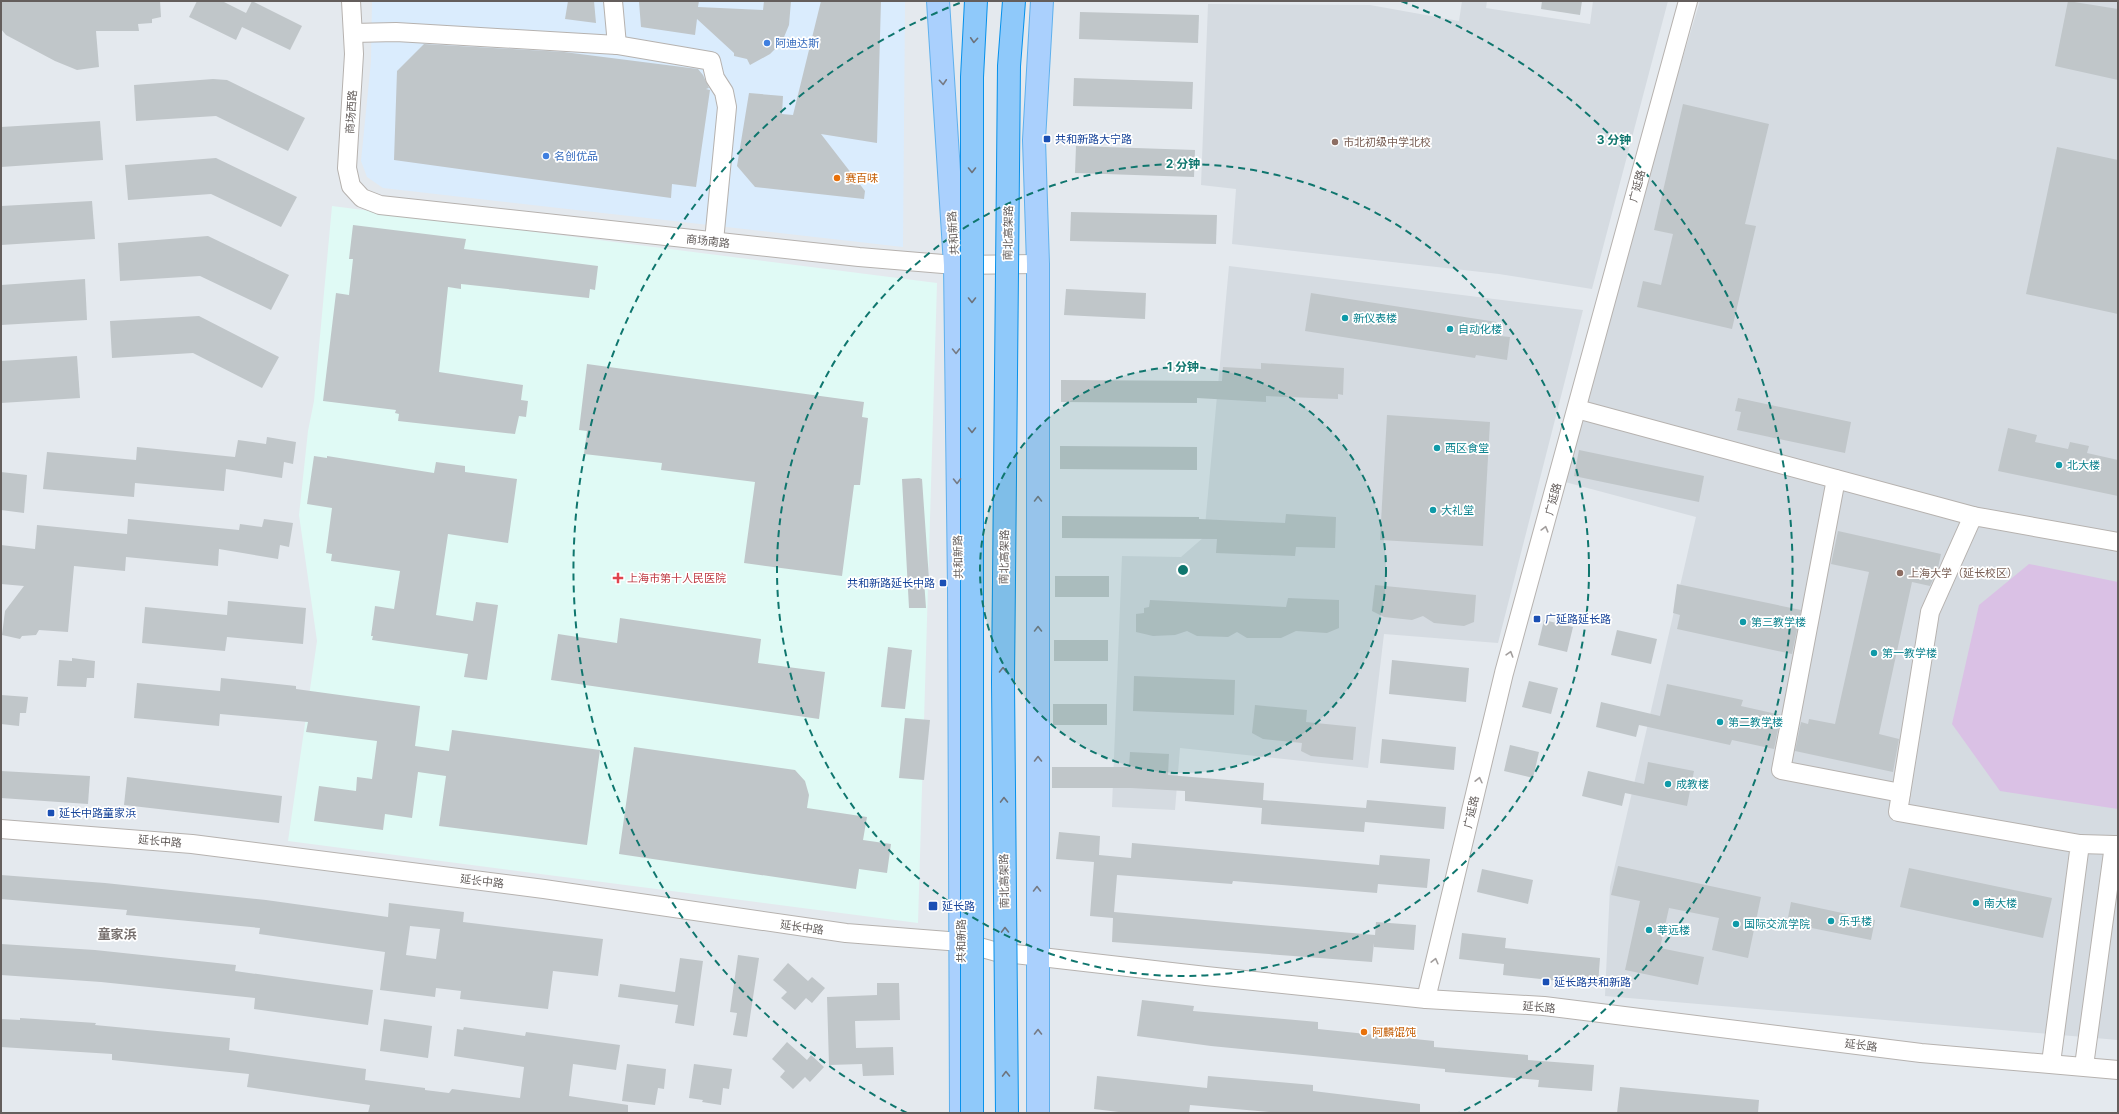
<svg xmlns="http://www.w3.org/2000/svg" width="2119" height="1114" font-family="Inter,'Noto Sans SC',sans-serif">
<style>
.commercial{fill:#daecfd}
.education{fill:#d5dbe1}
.medical{fill:#e0faf5}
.green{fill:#dac1e5}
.building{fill:#c0c6c9;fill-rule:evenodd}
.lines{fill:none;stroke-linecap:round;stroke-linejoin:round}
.minor-casing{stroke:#b6b2af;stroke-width:20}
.major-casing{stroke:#5eb0ed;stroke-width:24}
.minor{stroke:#fff;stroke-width:18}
.major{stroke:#aad0fd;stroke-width:22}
.highway-bridge-casing{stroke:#0791eb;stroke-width:24;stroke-linecap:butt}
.highway-bridge{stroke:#8fc9fa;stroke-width:22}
.oneway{stroke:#6d737c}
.oneway2{stroke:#767a84}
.oneway3{stroke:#a29e9d}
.ring{fill:none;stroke:#0f766e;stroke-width:2;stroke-dasharray:7 5}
.shop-dot{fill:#3f7fe0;stroke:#fff;stroke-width:1.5}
.transit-dot{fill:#1a4fb4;stroke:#fff;stroke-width:1.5}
.education-dot{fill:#8d6e63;stroke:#fff;stroke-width:1.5}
.food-dot{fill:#e8710a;stroke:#fff;stroke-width:1.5}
.culture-dot{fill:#0f9aa8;stroke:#fff;stroke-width:1.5}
.health-dot{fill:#e0444e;stroke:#fff;stroke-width:1.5}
.labels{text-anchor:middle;stroke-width:3.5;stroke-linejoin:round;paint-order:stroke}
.shop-label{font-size:11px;fill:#366cbe;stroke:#fff;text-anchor:start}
.street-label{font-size:11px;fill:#645e5c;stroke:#fff}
.transit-label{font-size:11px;fill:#164399;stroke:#fff;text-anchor:start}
.education-label{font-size:11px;fill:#785e54;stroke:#fff;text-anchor:start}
.food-label{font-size:11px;fill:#c56008;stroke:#fff;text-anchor:start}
.culture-label{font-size:11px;fill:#0d838f;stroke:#fff;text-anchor:start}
.health-label{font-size:11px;fill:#be3a42;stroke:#fff;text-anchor:start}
.quarter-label{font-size:13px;font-weight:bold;fill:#766f6d;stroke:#fff}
.centre{fill:#0f766e;stroke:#fff;stroke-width:2}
.ring-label{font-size:12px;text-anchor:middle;font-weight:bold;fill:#0f766e;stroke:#fff;stroke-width:3.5;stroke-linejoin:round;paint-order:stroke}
</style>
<rect width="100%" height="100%" fill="#e4e9ee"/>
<path class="commercial" d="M372,1H905L903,247L383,188L367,177L361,161L371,61Z"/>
<g class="education">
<path d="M1462,1H1487L1486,8L1590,24L1593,1H1668L1592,289L1499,274L1232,244L1236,189L1201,185L1208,4L1370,5L1459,21Z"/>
<path d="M1700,1H2118V1040L1605,996L1610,887L1696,517L1565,482L1665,116Z"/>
<path d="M1229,266L1583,310L1498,643L1384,634L1368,768L1180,748L1175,810L1112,807L1122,556L1181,557L1204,537Z"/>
</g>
<path class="medical" d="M332,206L937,283L918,923L288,841L317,641L299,515L308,431L314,401Z"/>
<path class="green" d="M2029,564L2118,582V809L2000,791L1952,724L1979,605Z"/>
<g class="building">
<path d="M1,1H160L161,17L152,19V23L138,24L139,31H96L99,67L77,70L55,61L6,35L1,29Z"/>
<path d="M197,1H222L246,13L252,1L302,26L290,50L242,27L236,40L189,17Z"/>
<path d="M568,1H594L596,23L565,19Z"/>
<path d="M646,1H699L698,7L763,10L764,1H791L789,25L782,42L770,54L750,65L747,59L734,56V53L697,19L695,35L641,27L639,2Z"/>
<path d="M821,1H881L877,143L821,134L865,191L864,199L755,187L737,166L749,93L783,96L782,114L793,115Z"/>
<path d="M1542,1H1582L1580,15L1541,9Z"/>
<path d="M2068,1L2118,9V80L2055,66Z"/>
<path d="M1080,12L1199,15L1198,43L1079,39Z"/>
<path d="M424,44L564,52L698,69L703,75L709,88L706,89L710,90L696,187L672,184L671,198L394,160L397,71Z"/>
<path d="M1074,78L1193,82L1192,109L1073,106Z"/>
<path d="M213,79L227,80L305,118L288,151L216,116L136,121L134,85Z"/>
<path d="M1683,104L1769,124L1745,224L1756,226L1732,329L1637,307L1643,281L1661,285L1673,234L1654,230Z"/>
<path d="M100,121L103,160L1,167V127Z"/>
<path d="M1076,146L1195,150L1194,177L1075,173Z"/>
<path d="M2057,147L2118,160V314L2026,294Z"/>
<path d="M216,158L297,197L281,227L211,194L128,200L125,165Z"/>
<path d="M92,201L95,239L1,245V206Z"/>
<path d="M1071,212L1217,215L1216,244L1070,241Z"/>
<path d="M353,225L466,239L464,249L598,266L595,290L590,289L589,298L461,284V289L448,287L439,372L523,385L521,400L528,401L526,417L519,416L515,434L398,421L399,414L395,413L396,410L323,401L336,293L349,295L353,259H349Z"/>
<path d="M208,236L289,275L271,310L200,276L120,281L118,243Z"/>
<path d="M85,279L87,320L1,325V285Z"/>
<path d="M1066,289L1146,293L1145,319L1064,315Z"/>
<path d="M1311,293L1503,323L1500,336L1510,337L1507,360L1476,355L1475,358L1305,331Z"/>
<path d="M199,316L279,357L262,388L193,353L112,358L110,321Z"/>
<path d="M77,356L80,398L1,403V361Z"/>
<path d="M1261,363L1344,368L1343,395L1338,394V399L1266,396V402L1197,398V403L1061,402V380L1222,381L1223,367L1261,369Z"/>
<path d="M587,364L864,402L862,417L868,418L860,485H854L842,576L744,563L755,482L661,470L662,463L584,454L587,431L579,430Z"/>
<path d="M1738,398L1851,422L1845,453L1737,430L1741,412L1735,411Z"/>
<path d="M1387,415L1490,422L1483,546L1380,540Z"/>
<path d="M2008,428L2037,435L2035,442L2068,449L2070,442L2089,446L2087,453L2118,460V496L1998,471Z"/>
<path d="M267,437L296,442L293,464L284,462L282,478L226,469L224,491L135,483L134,497L43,489L47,452L136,460L137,447L235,457L238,440L266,444Z"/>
<path d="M1060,446L1197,447V470L1060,469Z"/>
<path d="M1579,450L1704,476L1699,502L1574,476Z"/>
<path d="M314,456L327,458V456L434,473L436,462L465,466V472L517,479L508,543L448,534L436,615L473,621L476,602L498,605L487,680L464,677L468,654L372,640L373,636H371L375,606L394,609L400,571L331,561L332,554L326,553L332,508L307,504Z"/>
<path d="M1,472L27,475L24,513L1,510Z"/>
<path d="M919,478L922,479L929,579L924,580L926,608H909L902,479Z"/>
<path d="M1286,514L1336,517L1335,548L1296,547L1295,556L1216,553L1217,539L1062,538V516L1199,517V519L1285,523Z"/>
<path d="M128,519L239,530L240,524L262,527L264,519L293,523L289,547L280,545L278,559L219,549L218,566L126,557L125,571L74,566L68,632L39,630L36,635L22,636L20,639L2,635L5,611L24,586L1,584V545L35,549L37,525L127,534Z"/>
<path d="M1838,531L1941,554L1938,568L1930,586L1912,582L1879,734L1899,739L1893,772L1795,751L1801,722L1808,724L1809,719L1835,724L1869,572L1831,564Z"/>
<rect x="1055" y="576" width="54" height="21"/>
<path d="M1677,584L1801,610L1792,654L1677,629L1680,615L1673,613Z"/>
<path d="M1375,585L1476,595L1474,622L1464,626L1434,623L1423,616L1412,620L1384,617L1372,611Z"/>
<path d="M1288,598L1339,600V628L1327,633L1296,631L1281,638H1247L1237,632L1228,637L1197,636L1187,631L1175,635L1153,636L1136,632V614L1144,613V608L1149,607L1150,600L1286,607Z"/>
<path d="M228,601L306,608L303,644L227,637L225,651L142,643L145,607L227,615Z"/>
<path d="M620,618L761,639L758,663L825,672L819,719L551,680L558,634L617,643Z"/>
<path d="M1544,620L1573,627L1567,652L1538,645Z"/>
<path d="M1617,630L1657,639L1651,664L1611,655Z"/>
<rect x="1054" y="640" width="54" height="21"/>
<path d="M888,647L912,650L905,709L881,707Z"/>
<path d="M72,658L95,661L94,678H87L86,687L57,686L59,660L72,661Z"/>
<path d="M1392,660L1469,668L1466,702L1389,694Z"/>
<path d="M1134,676L1235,680L1234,715L1133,711Z"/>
<path d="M221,678L296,686V689L420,706L415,746L449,751L452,730L600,750L587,845L439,826L446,776L418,772L412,818L385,814L383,830L314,821L319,786L356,791L357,777L372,779L377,741L306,732L308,722L220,714L219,726L134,718L137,683L220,691Z"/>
<path d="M1529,681L1558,688L1551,714L1522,707Z"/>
<path d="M1667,684L1743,700L1741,706L1781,715L1774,749L1732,740L1730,745L1639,725L1636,737L1596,727L1601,702L1660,716Z"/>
<path d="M1,695L28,697L26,713H20L19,726L1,724Z"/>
<rect x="1053" y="704" width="54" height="21"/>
<path d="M1255,705L1307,710L1306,722L1356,727L1353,760L1311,756L1301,751L1302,743L1263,739L1252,733Z"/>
<path d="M905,718L930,720L924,780L899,778Z"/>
<path d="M1382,739L1456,747L1454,770L1380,763Z"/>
<path d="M1510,745L1539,752L1533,778L1504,771Z"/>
<path d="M634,747L795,770L805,781L809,795L807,808L867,817L863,840L891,844L887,873L859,869L856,889L619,854Z"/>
<path d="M1130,752L1169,754L1168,775L1264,783L1263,800L1366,808L1367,800L1446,807L1444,829L1365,822L1364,832L1261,824L1262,808L1185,801V791L1131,788H1052V767H1129Z"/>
<path d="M1648,762L1694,771L1687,806L1625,793L1622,806L1582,796L1588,771L1644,784Z"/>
<path d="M1,771L90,776L88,804L1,798Z"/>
<path d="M127,777L282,796L279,823L124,805Z"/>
<path d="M1059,832L1100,836L1099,855L1131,858L1132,843L1379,865L1380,855L1430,859L1427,888L1378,884L1377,893L1233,881L1232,884L1117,875L1114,912L1375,935L1376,922L1416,925L1414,950L1374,947V943L1372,962L1112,942L1113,918L1090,916L1094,862L1056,859Z"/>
<path d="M1618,866L1761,897L1748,958L1712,950L1719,918L1669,908L1660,948L1704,957L1698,985L1625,970L1640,901L1611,895Z"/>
<path d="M1909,868L2052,898L2043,938L1900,907Z"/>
<path d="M1482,869L1533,880L1528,904L1477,892Z"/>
<path d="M1,875L105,883L266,900L388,917L389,903L464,912L463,922L603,939L598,976L553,971L548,1009L460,999L461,991L436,988L435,997L380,990L385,952L259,934L260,928L126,915L127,910L1,899ZM410,926L440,929L436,959L406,955Z"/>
<path d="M1791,902L1875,920L1871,940L1787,923Z"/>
<path d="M1462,933L1506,938L1505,948L1600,958L1598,985L1503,975L1504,964L1459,959Z"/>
<path d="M1,944L95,950L236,965L235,971L373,990L368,1025L254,1009L255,998L101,982L1,975Z"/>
<path d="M738,955L759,958L747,1037L733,1035L737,1013L730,1012Z"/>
<path d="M680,958L703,961L694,1026L675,1023L678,1005L618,997L620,984L675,992Z"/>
<path d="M788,963L808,981L812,977L825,988L812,1003L806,998L795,1010L781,998L787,992L773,980Z"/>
<path d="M877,983H899L900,1020L855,1021L856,1048L893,1047L894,1075L863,1076L862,1064L829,1065L827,997L877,995Z"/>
<path d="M1142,1000L1194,1006L1193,1011L1318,1022V1029L1434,1041V1047L1528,1055V1060L1594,1065L1592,1091L1538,1087L1539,1080L1445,1072V1069L1211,1046L1137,1036Z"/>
<path d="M20,1018L96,1023L95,1025L230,1038L229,1050L366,1069L365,1080L425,1088V1090L449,1093L452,1089L520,1098L524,1067L454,1056L457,1029L463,1030L464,1027L525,1036L526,1032L620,1045L616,1070L573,1064L569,1096L628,1105V1113H368L370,1105L247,1087L249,1074L112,1060V1054L1,1047V1019L20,1020Z"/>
<path d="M384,1019L432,1026L428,1058L380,1051Z"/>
<path d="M787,1042L807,1060L811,1055L824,1067L810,1082L805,1077L793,1089L780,1077L785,1071L772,1059Z"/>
<path d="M627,1064L666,1069L664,1089L658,1088L655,1105L622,1101Z"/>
<path d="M694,1064L732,1069L729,1089L723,1088L721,1105L702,1102L703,1100L689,1098Z"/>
<path d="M1097,1076L1207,1088L1208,1076L1313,1085V1091L1420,1104V1113H1280L1190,1105L1189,1113H1127L1094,1109Z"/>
<path d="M1620,1087L1759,1100L1758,1113H1617Z"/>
</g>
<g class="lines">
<g class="minor-casing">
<g id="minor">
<path d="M351,1L354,54L347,168L351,186L362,198L380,205L859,257L955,265L1038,264"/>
<path d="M613,1L617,45"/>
<path d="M353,33L396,32L617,45L711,61L715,78L724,92L727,107L714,241"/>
<path d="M1577,409L1973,516"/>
<path d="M1836,479L1781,770L1901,793"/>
<path d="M1,829L192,844L544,889L846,933L961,942L997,952L1206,976L1426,999L1544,1006L1921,1053L2118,1070"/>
<path d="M2080,844L2114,845"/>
<path d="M1426,999L1504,673L1688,1"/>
<path d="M2051,1063L2080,844L1898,812L1930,612L1973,516L2118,542"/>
<path d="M2084,1066L2114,845H2118"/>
</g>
</g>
<g class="major-casing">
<g id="major">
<path d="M938,1L955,265L959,588L961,1113"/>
<path d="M1038,1113V264L1034,140L1042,1"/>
</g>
</g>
<use href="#minor" class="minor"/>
<use href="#major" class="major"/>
<g class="highway-bridge-casing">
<g id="highway-bridge">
<path d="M972,1113V77L976,1"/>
<path d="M1007,1113L1003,682L1009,66L1014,1"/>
</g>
</g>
<use href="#highway-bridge" class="highway-bridge"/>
</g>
<defs><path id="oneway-chevron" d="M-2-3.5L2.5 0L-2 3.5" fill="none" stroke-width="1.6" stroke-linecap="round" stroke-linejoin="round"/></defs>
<g class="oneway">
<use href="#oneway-chevron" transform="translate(974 40) rotate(94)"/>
<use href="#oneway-chevron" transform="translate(972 170) rotate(90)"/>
<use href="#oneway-chevron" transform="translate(972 300) rotate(90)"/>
<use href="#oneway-chevron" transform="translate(972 430) rotate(90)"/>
<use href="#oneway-chevron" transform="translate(1003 670) rotate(-89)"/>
<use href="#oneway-chevron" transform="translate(1004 800) rotate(-91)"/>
<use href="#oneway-chevron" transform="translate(1005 930) rotate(-91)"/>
<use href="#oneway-chevron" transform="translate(1006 1074) rotate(-91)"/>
</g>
<g class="oneway2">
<use href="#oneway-chevron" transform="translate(943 82) rotate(86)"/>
<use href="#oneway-chevron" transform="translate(956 351) rotate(89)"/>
<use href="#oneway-chevron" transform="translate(957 481) rotate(89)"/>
<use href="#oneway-chevron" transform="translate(1038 499) rotate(-90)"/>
<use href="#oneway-chevron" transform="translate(1038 629) rotate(-90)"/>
<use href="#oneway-chevron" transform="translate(1038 759) rotate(-90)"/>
<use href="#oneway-chevron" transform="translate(1037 889) rotate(-90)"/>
<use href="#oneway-chevron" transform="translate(1038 1032) rotate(-90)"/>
</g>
<g class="oneway3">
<use href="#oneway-chevron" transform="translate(1545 529) rotate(-75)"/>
<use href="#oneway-chevron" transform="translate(1510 654) rotate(-73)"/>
<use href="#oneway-chevron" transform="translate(1479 780) rotate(-77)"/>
<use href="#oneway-chevron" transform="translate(1435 961) rotate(-76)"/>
</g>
<circle cx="1183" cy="570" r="203" fill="#0f766e" fill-opacity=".12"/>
<g class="ring">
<circle cx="1183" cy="570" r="203"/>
<circle cx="1183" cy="570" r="406"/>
<path d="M907 1113A609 609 0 0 1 965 1M1401 1A609 609 0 0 1 1459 1113"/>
</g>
<g class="shop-dot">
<circle cx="767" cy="43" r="4"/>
<circle cx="546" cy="156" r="4"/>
</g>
<g class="transit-dot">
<rect x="1043" y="135" width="8" height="8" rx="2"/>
<rect x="939" y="579" width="8" height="8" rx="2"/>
<rect x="1533" y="615" width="8" height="8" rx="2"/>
<rect x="47" y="809" width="8" height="8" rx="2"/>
<rect x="928" y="901" width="10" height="10" rx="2"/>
<rect x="1542" y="978" width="8" height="8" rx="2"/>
</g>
<g class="education-dot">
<circle cx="1335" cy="142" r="4"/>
<circle cx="1900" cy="573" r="4"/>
</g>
<g class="food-dot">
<circle cx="837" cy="178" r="4"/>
<circle cx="1364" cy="1032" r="4"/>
</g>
<g class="culture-dot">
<circle cx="1345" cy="318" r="4"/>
<circle cx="1450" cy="329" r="4"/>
<circle cx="1437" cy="448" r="4"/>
<circle cx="2059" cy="465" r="4"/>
<circle cx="1433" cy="510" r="4"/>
<circle cx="1743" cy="622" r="4"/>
<circle cx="1874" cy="653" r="4"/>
<circle cx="1720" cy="722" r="4"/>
<circle cx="1668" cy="784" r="4"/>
<circle cx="1976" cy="903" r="4"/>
<circle cx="1831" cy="921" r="4"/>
<circle cx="1736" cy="924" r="4"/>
<circle cx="1649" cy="930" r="4"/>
</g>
<path class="health-dot" d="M616 572h4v4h4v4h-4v4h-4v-4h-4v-4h4z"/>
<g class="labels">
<g class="shop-label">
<text x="775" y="47">阿迪达斯</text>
<text x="554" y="160">名创优品</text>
</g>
<g class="street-label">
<text transform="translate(351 112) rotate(-86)" y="4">商场西路</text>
<text transform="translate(1637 186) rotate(-75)" y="4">广延路</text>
<text transform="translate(953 233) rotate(-94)" y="4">共和新路</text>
<text transform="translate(1008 233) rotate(-89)" y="4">南北高架路</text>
<text transform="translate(708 241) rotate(6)" y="4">商场南路</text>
<text transform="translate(1553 499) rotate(-75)" y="4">广延路</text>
<text transform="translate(958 557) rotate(-91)" y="4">共和新路</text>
<text transform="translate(1004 557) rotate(-89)" y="4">南北高架路</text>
<text transform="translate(1471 812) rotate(-77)" y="4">广延路</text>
<text transform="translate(160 841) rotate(5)" y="4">延长中路</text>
<text transform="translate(482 881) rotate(7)" y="4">延长中路</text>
<text transform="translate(1004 881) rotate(-91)" y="4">南北高架路</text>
<text transform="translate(802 927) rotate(8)" y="4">延长中路</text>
<text transform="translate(961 941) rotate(-90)" y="4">共和新路</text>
<text transform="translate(1539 1007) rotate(5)" y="4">延长路</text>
<text transform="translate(1861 1045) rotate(7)" y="4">延长路</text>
</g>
<g class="transit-label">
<text x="1055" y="143">共和新路大宁路</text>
<text x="935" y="587" text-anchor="end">共和新路延长中路</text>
<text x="1545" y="623">广延路延长路</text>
<text x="59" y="817">延长中路童家浜</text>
<text x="942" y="910">延长路</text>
<text x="1554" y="986">延长路共和新路</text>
</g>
<g class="education-label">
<text x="1343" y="146">市北初级中学北校</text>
<text x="1908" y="577">上海大学（延长校区）</text>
</g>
<g class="food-label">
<text x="845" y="182">赛百味</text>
<text x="1372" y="1036">阿麟馄饨</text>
</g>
<g class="culture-label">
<text x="1353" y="322">新仪表楼</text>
<text x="1458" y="333">自动化楼</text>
<text x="1445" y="452">西区食堂</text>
<text x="2067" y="469">北大楼</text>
<text x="1441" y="514">大礼堂</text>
<text x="1751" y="626">第三教学楼</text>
<text x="1882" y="657">第一教学楼</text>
<text x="1728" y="726">第二教学楼</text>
<text x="1676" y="788">成教楼</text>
<text x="1984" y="907">南大楼</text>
<text x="1839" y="925">乐乎楼</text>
<text x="1744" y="928">国际交流学院</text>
<text x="1657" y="934">莘远楼</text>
</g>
<g class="health-label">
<text x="627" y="582">上海市第十人民医院</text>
</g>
<g class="quarter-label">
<text x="117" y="939">童家浜</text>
</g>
</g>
<circle cx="1183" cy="570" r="6" class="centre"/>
<g class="ring-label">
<text x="1614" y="144">3 分钟</text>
<text x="1183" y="168">2 分钟</text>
<text x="1183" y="371">1 分钟</text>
</g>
<rect width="2119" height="1114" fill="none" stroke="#645e5c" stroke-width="4"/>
</svg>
